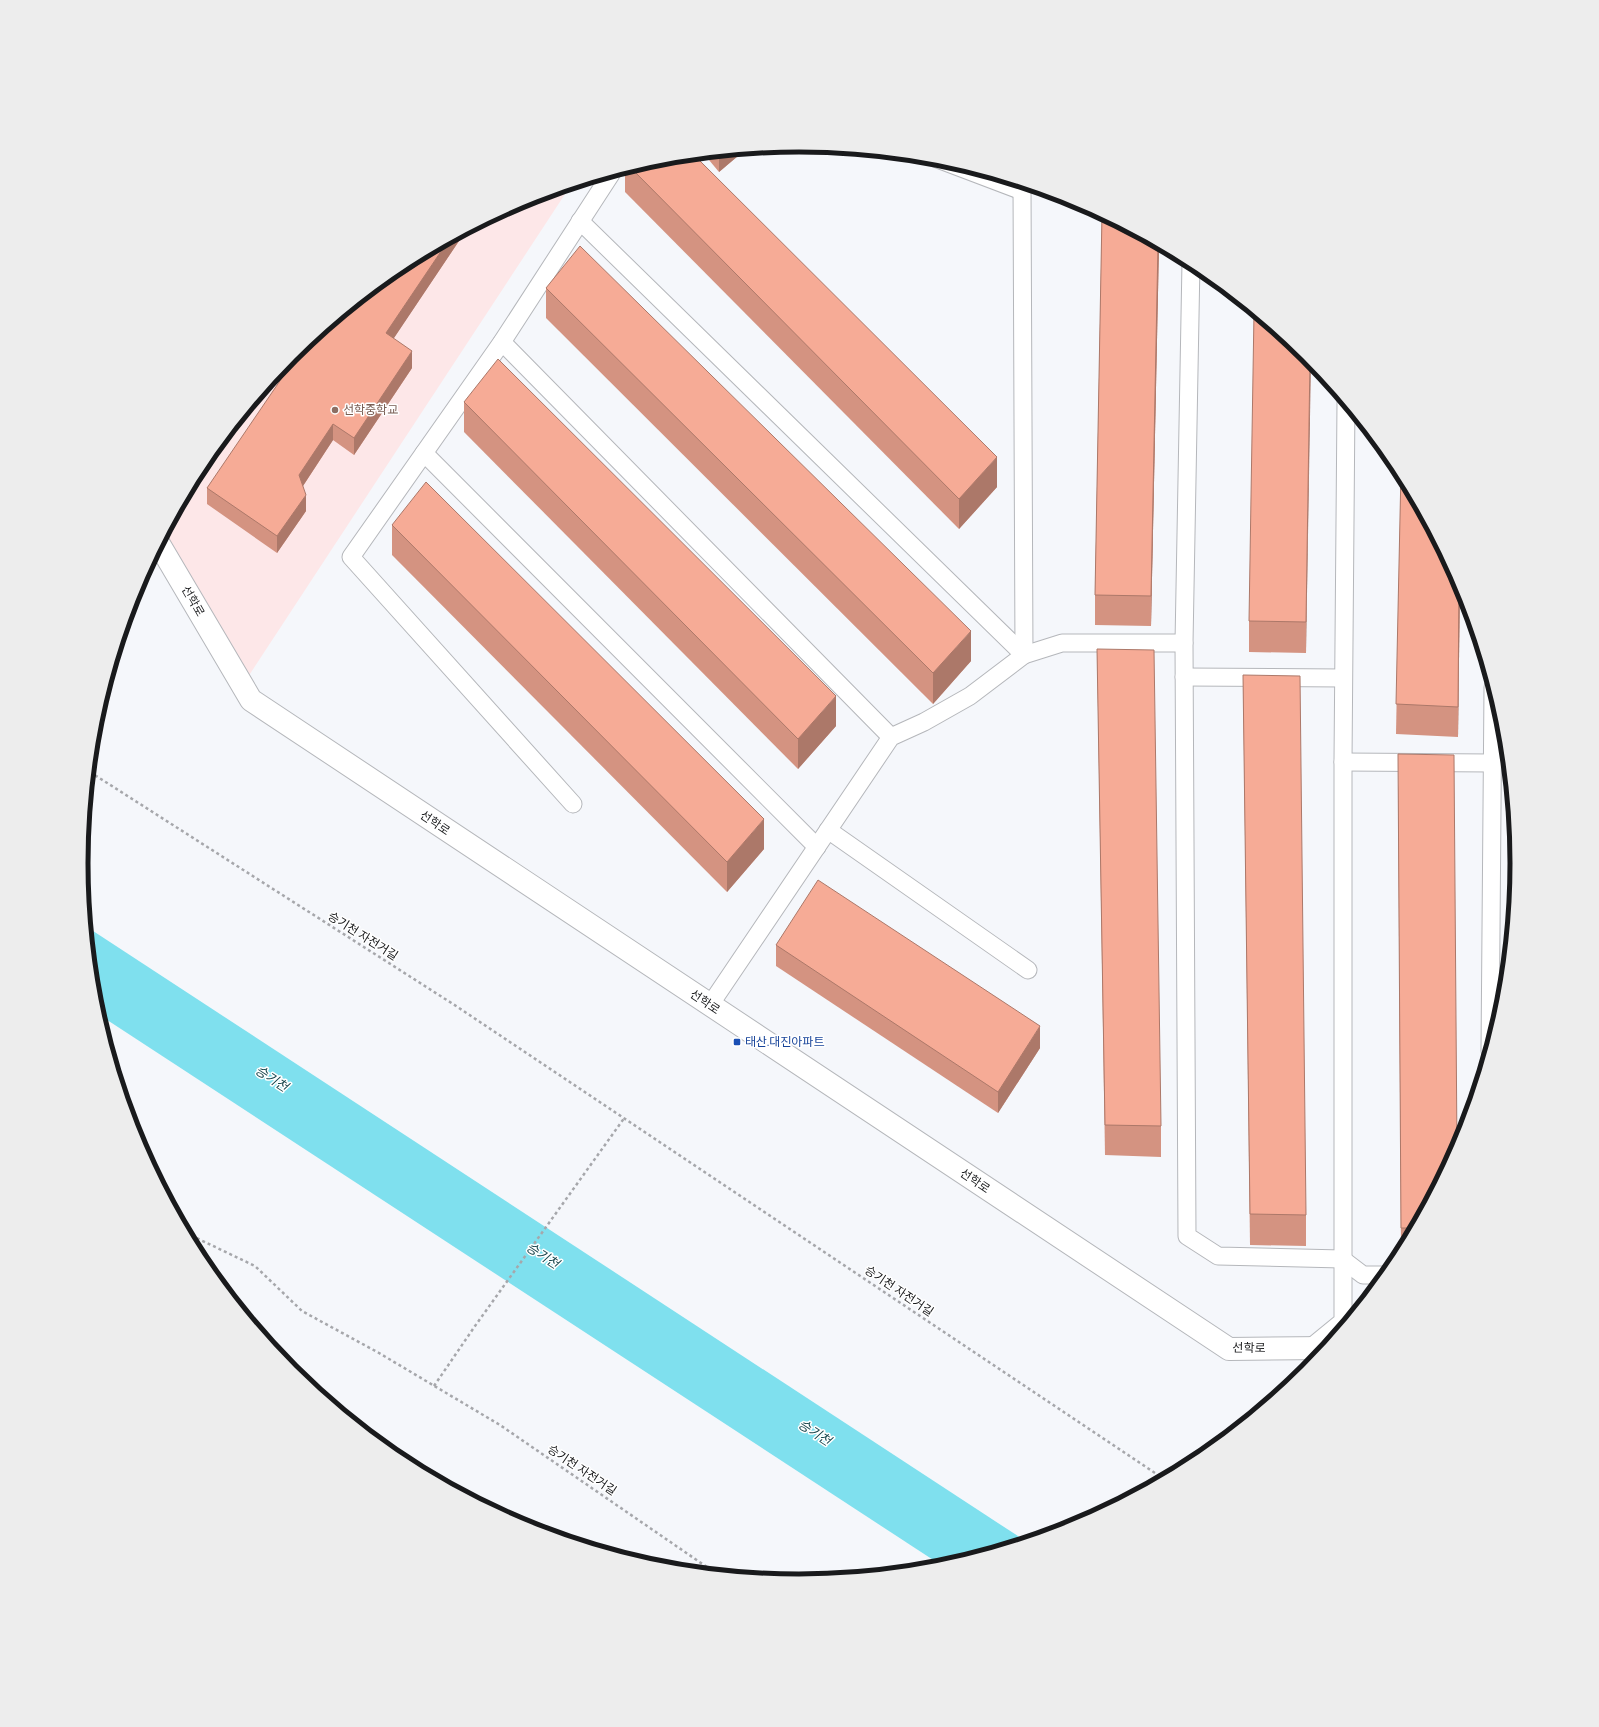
<svg xmlns="http://www.w3.org/2000/svg" width="1599" height="1727" font-family="'PT Sans Narrow','Noto Sans KR',sans-serif">
<style>
.commercial{fill:#fde7e8}
.water{fill:#7fe0ee}
.lines{fill:none;stroke-linecap:round;stroke-linejoin:round}
.service-casing{stroke:#b5b7bb;stroke-width:19}
.tertiary-casing{stroke:#b5b7bb;stroke-width:24}
.path{stroke:#a6a7ab;stroke-width:2.5;stroke-dasharray:3 3;stroke-linecap:butt}
.service{stroke:#fff;stroke-width:17}
.tertiary{stroke:#fff;stroke-width:22}
.wall{fill:#d49381}
.shaded-wall{fill:#ac7869}
.building{fill:#f6ab96;stroke:#ac7869}
.education-dot{fill:#8d6e63;stroke:#fff;stroke-width:1.5}
.transit-dot{fill:#1a4fb4;stroke:#fff;stroke-width:1.5}
.labels{text-anchor:middle;stroke-width:3;stroke-linejoin:round;paint-order:stroke}
.education-label{font-size:12px;fill:#785e54;stroke:#fff;text-anchor:start}
.street-label{font-size:12px;fill:#191a1c;stroke:#fff}
.transit-label{font-size:12px;fill:#164399;stroke:#fff;text-anchor:start}
.water-label{font-size:13px;font-style:italic;fill:#18454b;stroke:#fff}
.rim{fill:none;stroke:#191a1c;stroke-width:5}
</style>
<rect width="100%" height="100%" fill="#f5f7fb"/>
<path class="commercial" d="M571,185L242,686L159,544L202,464L292,355L401,266L525,200Z"/>
<path class="water" d="M87,927L1027,1542L944,1567L98,1014L95,1003Z"/>
<g class="lines">
<g class="service-casing">
<g id="service">
<path d="M935,158L1022,191"/>
<path d="M580,221L1024,655L1062,643H1184"/>
<path d="M1191,262L1184,643L1187,1236L1218,1256L1342,1259L1363,1275H1387"/>
<path d="M502,342L891,737"/>
<path d="M424,453L817,847"/>
<path d="M1184,677L1343,678"/>
<path d="M1343,762L1492,763"/>
<path d="M573,804L351,557L502,342L611,174"/>
<path d="M828,830L1028,970"/>
<path d="M710,1005L891,737L924,722L970,696L1024,655L1022,184"/>
<path d="M1490,1051L1493,687"/>
<path d="M1310,1348L1343,1321V762L1346,402"/>
</g>
</g>
<g class="tertiary-casing">
<path id="tertiary" d="M159,544L251,700L1229,1349L1327,1348"/>
</g>
<g class="path">
<path d="M90,772L453,1004L1164,1479"/>
<path d="M186,1233L255,1266L302,1311L379,1353L500,1425L717,1574"/>
<path d="M434,1386L475,1326L625,1117"/>
</g>
<use href="#service" class="service"/>
<use href="#tertiary" class="tertiary"/>
</g>
<g class="wall">
<path d="M745,150L719,172L704,154Z"/>
<path d="M694,156L997,487L959,529L625,192V169L660,159Z"/>
<path d="M1102,214L1159,245L1151,626L1095,625V595Z"/>
<path d="M465,232L393,339L412,368L354,455L333,440L303,486L306,511L277,553L207,504V488L401,266Z"/>
<path d="M546,288L971,661L933,704L546,318Z"/>
<path d="M1308,356L1306,653L1249,652V621Z"/>
<path d="M464,402L836,726L798,769L464,432Z"/>
<path d="M1401,471L1460,582L1458,737L1396,734Z"/>
<path d="M392,525L764,849L727,892L392,555Z"/>
<path d="M1097,649L1161,1126V1157L1105,1155Z"/>
<path d="M1243,675L1306,1215V1246L1250,1245Z"/>
<path d="M1398,784L1457,1150L1401,1254Z"/>
<path d="M776,945L1040,1048L998,1113L776,966Z"/>
</g>
<g class="shaded-wall">
<path d="M745,150L719,172V153Z"/>
<path d="M514,205L500,217L487,223V220Z"/>
<path d="M465,232L386,350V333L448,241Z"/>
<path d="M1158,244L1159,245L1151,626V596Z"/>
<path d="M412,351V368L354,455V438Z"/>
<path d="M1310,359H1311L1306,653V622Z"/>
<path d="M333,424V440L299,492V475Z"/>
<path d="M997,457V487L959,529V499Z"/>
<path d="M306,495V511L277,553V536Z"/>
<path d="M1459,581L1460,582L1458,737V707Z"/>
<path d="M971,631V661L933,704V673Z"/>
<path d="M836,696V726L798,769V739Z"/>
<path d="M764,819V849L727,892V862Z"/>
<path d="M1040,1026V1048L998,1113V1092Z"/>
</g>
<g class="building">
<path d="M694,155L997,457L959,499L631,168L660,159Z"/>
<path d="M1102,214L1158,244L1151,596L1095,595Z"/>
<path d="M448,241L386,333L412,351L354,438L333,424L299,475L306,495L277,536L207,488L305,344L401,266Z"/>
<path d="M580,246L971,631L933,673L546,288Z"/>
<path d="M1254,312L1308,356L1310,359L1306,622L1249,621Z"/>
<path d="M498,359L836,696L798,739L464,402Z"/>
<path d="M1401,471L1459,581L1458,707L1396,704Z"/>
<path d="M426,482L764,819L727,862L392,525Z"/>
<path d="M1097,649L1154,650L1161,1126L1105,1125Z"/>
<path d="M1243,675L1300,676L1306,1215L1250,1214Z"/>
<path d="M1398,754L1454,755L1457,1150L1415,1228H1401Z"/>
<path d="M818,880L1040,1026L998,1092L776,945Z"/>
</g>
<circle class="education-dot" cx="335" cy="410" r="4"/>
<rect class="transit-dot" x="733" y="1038" width="8" height="8" rx="2"/>
<g class="labels">
<g class="education-label">
<text x="343" y="414">선학중학교</text>
</g>
<g class="street-label">
<text transform="translate(193 601) rotate(60)" y="4">선학로</text>
<text transform="translate(435 823) rotate(34)" y="4">선학로</text>
<text transform="translate(363 936) rotate(32)" y="4">승기천 자전거길</text>
<text transform="translate(705 1002) rotate(34)" y="4">선학로</text>
<text transform="translate(975 1181) rotate(34)" y="4">선학로</text>
<text transform="translate(899 1291) rotate(34)" y="4">승기천 자전거길</text>
<text transform="translate(1249 1348) rotate(1)" y="4">선학로</text>
<text transform="translate(582 1470) rotate(34)" y="4">승기천 자전거길</text>
</g>
<g class="transit-label">
<text x="745" y="1046">태산.대진아파트</text>
</g>
<g class="water-label">
<text transform="translate(272 1078) rotate(33)" y="5">승기천</text>
<text transform="translate(543 1255) rotate(33)" y="5">승기천</text>
<text transform="translate(815 1432) rotate(33)" y="5">승기천</text>
</g>
</g>
<path d="M0 0H1599V1727H0ZM88 863a711 711 0 1 1 1422 0a711 711 0 1 1-1422 0Z" fill="#ededed" fill-rule="evenodd"/>
<path class="rim" d="M88 863a711 711 0 1 1 1422 0a711 711 0 1 1-1422 0Z"/>
</svg>
